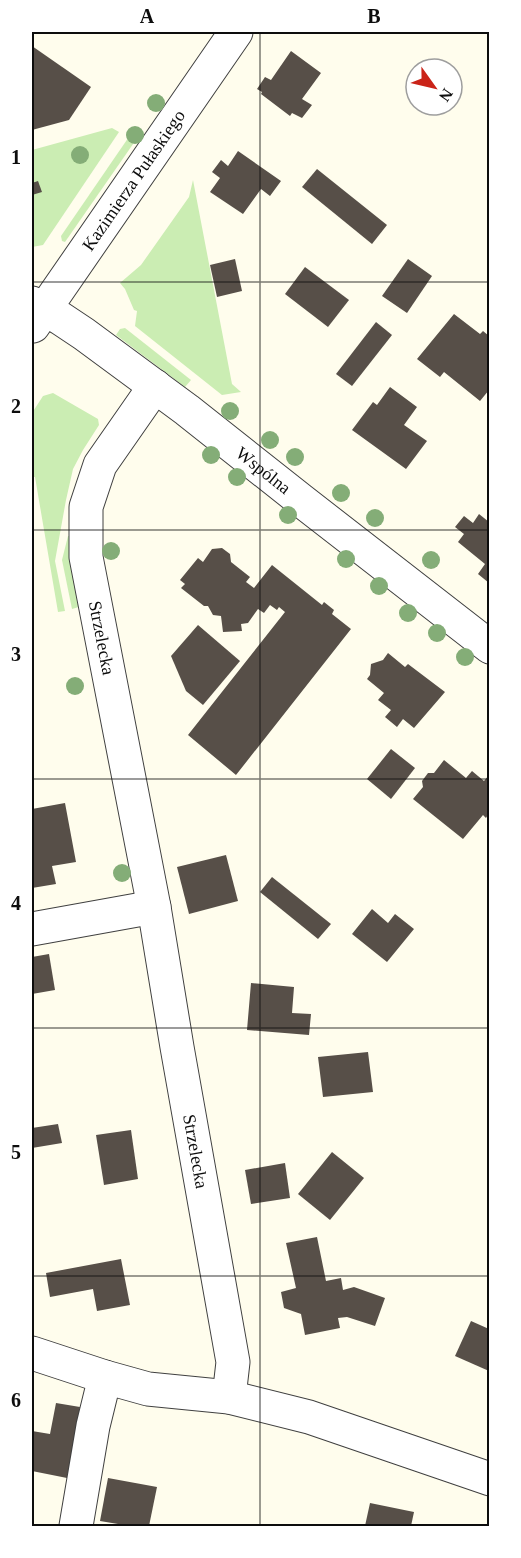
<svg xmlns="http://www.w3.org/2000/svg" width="521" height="1558" font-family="'Times New Roman',serif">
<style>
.green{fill:#cbedb3}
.building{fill:#574f48}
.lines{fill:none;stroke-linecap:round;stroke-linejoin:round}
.minor-casing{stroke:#404040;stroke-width:35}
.minor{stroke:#fff;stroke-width:33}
.tree{fill:#84ad77}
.grid{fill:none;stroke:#0d0d0d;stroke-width:1.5;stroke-opacity:0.55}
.labels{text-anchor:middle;stroke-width:6;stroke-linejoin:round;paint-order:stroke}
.street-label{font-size:18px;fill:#0d0d0d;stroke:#fff}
.neatline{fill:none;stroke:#0d0d0d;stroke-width:2}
.grid-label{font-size:20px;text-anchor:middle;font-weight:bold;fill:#0d0d0d}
</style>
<rect width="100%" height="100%" fill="#fffded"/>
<g class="green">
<path d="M112,128L119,132L43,245L32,247V150Z"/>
<path d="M135,128L140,134L65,242L62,241L61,236Z"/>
<path d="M193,180L232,384L241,392L222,395L135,326L137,311L134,310L125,289L120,283L141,265L189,197Z"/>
<path d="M125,328L191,380L185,387L116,335L120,329Z"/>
<path d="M53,393L98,419L99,425L83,450L73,469L66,500L55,561L65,611L58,612L35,477H32V413L43,396Z"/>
<path d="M68,536H71L82,606L72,609L62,560Z"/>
</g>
<g class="building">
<path d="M32,46L91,87L69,120L32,130Z"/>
<path d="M291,51L321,73L302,99L312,105L302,118L292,113L290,116L261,94L262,92L257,89L265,77L271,80Z"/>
<path d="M238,151L281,181L270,196L261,189L243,214L210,192L220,178L212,172L221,160L228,166Z"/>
<path d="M317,169L387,225L372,244L302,187Z"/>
<path d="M38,181L42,192L32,195V183Z"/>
<path d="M235,259L242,291L217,297L210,265Z"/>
<path d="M408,259L432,276L407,313L382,296Z"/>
<path d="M305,267L349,300L328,327L285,294Z"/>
<path d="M454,314L480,334L483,331L489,336V364L488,365L489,366V390L480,401L444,372L440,377L417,359Z"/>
<path d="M376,322L392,335L352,386L336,374Z"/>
<path d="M390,387L417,407L404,425L427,441L406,469L352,430L373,402L377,405Z"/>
<path d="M479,514L489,522V583L478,574L485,564L458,542L464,534L455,527L464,516L473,523Z"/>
<path d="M222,548L230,554L231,562L250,577L246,582L254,588L272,565L322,605L324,602L334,610L332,614L351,629L236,775L188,735L285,612L279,607L277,610L270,605L264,613L258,609L248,623L241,624L242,631L223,632L221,616L213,615L208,606H204L181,588L185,584L180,580L198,558L203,562L212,549Z"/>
<path d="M198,625L240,661L203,705L186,691L171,656Z"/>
<path d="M388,653L405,667L408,664L445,692L414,728L403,719L397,727L385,717L391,710L378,700L384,693L367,679L370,675L371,664L383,660Z"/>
<path d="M391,749L415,768L391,799L367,779Z"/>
<path d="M444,760L466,778L472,771L484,781L489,775V813L486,818L483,815L463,839L413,799L423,787L422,781L428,773H434Z"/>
<path d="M65,803L76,862L52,866L56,884L32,888V809Z"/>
<path d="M226,855L238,901L189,914L177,867Z"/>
<path d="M272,877L331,924L318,939L260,892Z"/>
<path d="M372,909L388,923L395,914L414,929L387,962L352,934Z"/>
<path d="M49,954L55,990L32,994V957Z"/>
<path d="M251,983L294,987L292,1013L311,1014L309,1035L247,1030Z"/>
<path d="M368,1052L373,1092L323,1097L318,1057Z"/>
<path d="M58,1124L62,1143L32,1148V1128Z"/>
<path d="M131,1130L138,1179L104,1185L96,1135Z"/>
<path d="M332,1152L364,1178L330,1220L298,1194Z"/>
<path d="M285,1163L290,1198L251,1204L245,1170Z"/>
<path d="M317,1237L326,1281L341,1278L343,1290L354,1287L385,1298L375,1326L347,1317L338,1318L340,1328L305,1335L301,1314L284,1308L281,1292L296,1288L286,1243Z"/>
<path d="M121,1259L130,1305L97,1311L93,1289L50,1297L46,1273Z"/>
<path d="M471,1321L489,1329V1371L455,1356Z"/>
<path d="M56,1403L80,1407L67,1478L32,1471V1431L50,1434Z"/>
<path d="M108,1478L157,1487L149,1526H130L100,1521Z"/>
<path d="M370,1503L414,1512L411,1526H365Z"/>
</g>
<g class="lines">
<g class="minor-casing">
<g id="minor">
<path id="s1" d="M32,303L60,318L84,334L187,410L302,501L490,647"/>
<path id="s2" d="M33,326L236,32"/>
<path id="s3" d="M155,386L100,465L86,507V557L154,907L177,1047L233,1362L229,1397"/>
<path d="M32,929L154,907"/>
<path d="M32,1353L105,1377L148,1389L229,1397L309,1417L490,1479"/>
<path d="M76,1526L93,1426L105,1377"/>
</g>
</g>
<use href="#minor" class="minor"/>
</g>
<g class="tree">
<circle cx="156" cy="103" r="9"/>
<circle cx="135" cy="135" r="9"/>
<circle cx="80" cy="155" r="9"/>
<circle cx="230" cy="411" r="9"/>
<circle cx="270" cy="440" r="9"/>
<circle cx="211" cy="455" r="9"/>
<circle cx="295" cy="457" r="9"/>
<circle cx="237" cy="477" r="9"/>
<circle cx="341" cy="493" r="9"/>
<circle cx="288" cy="515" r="9"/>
<circle cx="375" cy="518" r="9"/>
<circle cx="111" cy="551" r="9"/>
<circle cx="346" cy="559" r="9"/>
<circle cx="431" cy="560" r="9"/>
<circle cx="379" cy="586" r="9"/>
<circle cx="408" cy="613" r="9"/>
<circle cx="437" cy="633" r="9"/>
<circle cx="465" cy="657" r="9"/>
<circle cx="75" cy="686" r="9"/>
<circle cx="122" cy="873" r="9"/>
</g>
<path class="grid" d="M260,32V1526M32,282H490M32,530H490M32,779H490M32,1028H490M32,1276H490"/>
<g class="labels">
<g class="street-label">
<text dy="6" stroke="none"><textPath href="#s2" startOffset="177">Kazimierza Pułaskiego</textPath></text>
<text dy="6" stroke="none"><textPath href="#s1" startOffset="286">Wspólna</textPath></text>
<text dy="6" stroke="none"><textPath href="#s3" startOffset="273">Strzelecka</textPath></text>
<text dy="6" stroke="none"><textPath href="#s3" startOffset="795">Strzelecka</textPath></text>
</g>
</g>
<rect width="521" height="1558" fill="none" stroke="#ffffff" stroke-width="66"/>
<g transform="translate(434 87) rotate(124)"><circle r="28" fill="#ffffff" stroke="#9e9e9e" stroke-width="1.5"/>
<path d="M0-4.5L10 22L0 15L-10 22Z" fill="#ca2318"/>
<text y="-9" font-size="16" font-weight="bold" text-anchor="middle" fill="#0d0d0d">N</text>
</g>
<rect x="33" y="33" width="455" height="1492" class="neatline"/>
<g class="grid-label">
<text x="147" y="23">A</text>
<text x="374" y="23">B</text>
<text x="16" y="164">1</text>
<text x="16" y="413">2</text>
<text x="16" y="661">3</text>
<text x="16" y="910">4</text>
<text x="16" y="1159">5</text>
<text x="16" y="1407">6</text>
</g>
</svg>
